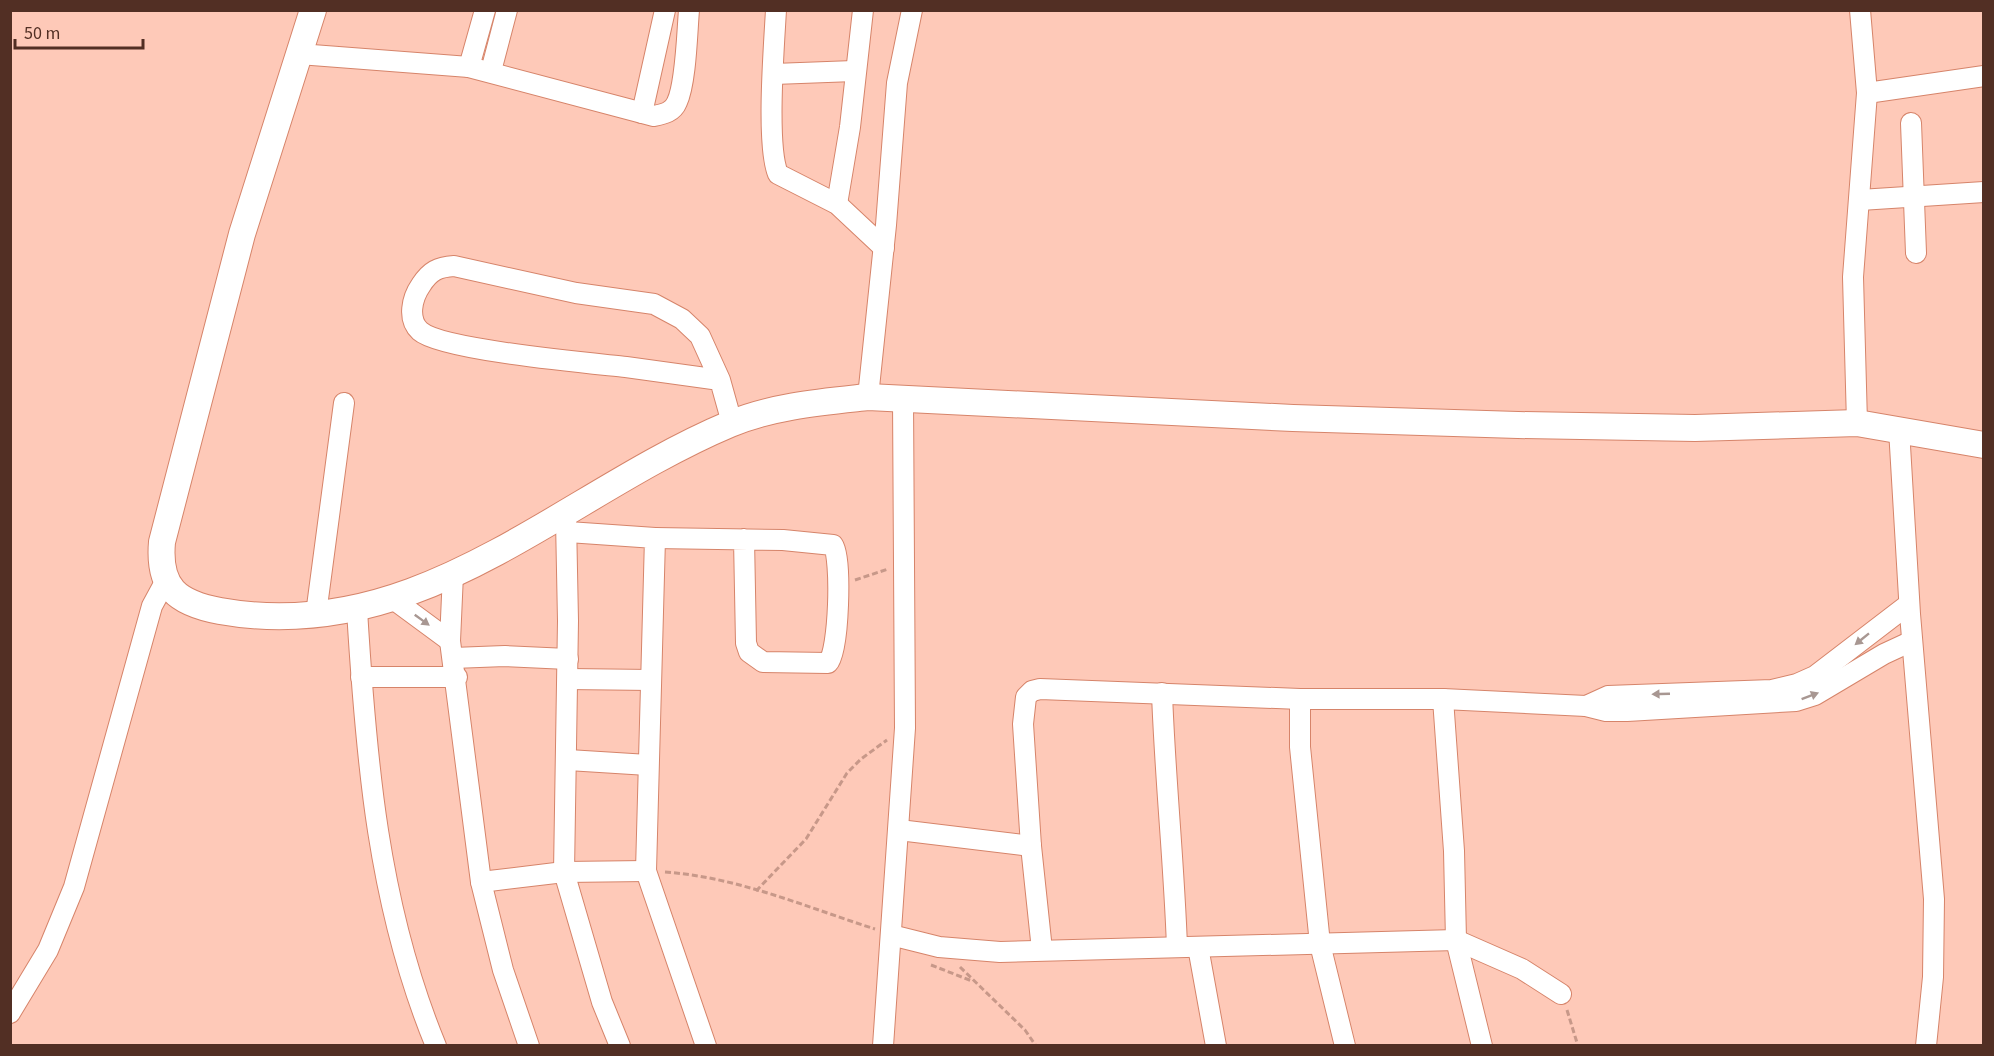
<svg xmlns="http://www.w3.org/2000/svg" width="1994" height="1056" font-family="'Source Sans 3',sans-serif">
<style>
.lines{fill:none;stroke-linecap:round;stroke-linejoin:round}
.minor-casing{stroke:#d6846a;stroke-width:22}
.tertiary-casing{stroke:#d6846a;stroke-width:28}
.path{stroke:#c79889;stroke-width:3;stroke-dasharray:6 3;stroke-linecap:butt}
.minor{stroke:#fff;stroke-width:20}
.tertiary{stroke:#fff;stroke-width:26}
.oneway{fill:#a89792}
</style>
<rect width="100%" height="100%" fill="#fec9b8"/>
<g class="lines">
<g class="minor-casing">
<g id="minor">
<path d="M776,10C774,46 766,145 778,174L837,204L884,248"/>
<path d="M299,54L469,67L654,116C664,114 673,112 677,102C686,83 687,33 689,10"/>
<path d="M469,67L485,10"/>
<path d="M491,71L507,10"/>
<path d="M774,74L854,71"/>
<path d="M1867,93L1984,76"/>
<path d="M642,113L665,10"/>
<path d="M1911,123L1916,253"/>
<path d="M1860,200L1984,192"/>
<path d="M837,204L850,127L863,10"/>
<path d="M720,380C689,376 657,371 626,367C590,363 441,350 420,331C407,319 412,298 421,285C430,271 438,267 454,266L576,293L654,304L682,319L700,336L720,380L732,423"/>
<path d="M868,397L886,225L897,83L912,10"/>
<path d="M1857,423L1853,277L1867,93L1860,10"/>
<path d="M1899,429L1910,614L1934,899L1933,977L1926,1046"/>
<path d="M566,520L568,621L564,872L602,1002L620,1046"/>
<path d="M568,532L655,538L646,871L706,1046"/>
<path d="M655,538L783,540L833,545C842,558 839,652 828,663L763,662L749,652L746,643L744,539"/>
<path d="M453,574L450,641L481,882L503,970L529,1046"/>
<path d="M393,599L450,641"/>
<path d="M357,610C366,759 378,906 436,1046"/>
<path d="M316,614L344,403"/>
<path d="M453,658L505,656L568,659"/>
<path d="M361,677H457"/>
<path d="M568,679L651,680"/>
<path d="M1162,693C1165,778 1174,862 1177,947"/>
<path d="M1300,699V747L1320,944L1345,1046"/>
<path d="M1443,699L1454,851L1456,940L1482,1046"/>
<path d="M1586,706L1608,696L1772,690L1797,684L1815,676L1909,604"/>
<path d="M568,760L648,765"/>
<path d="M899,830L1031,846"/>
<path d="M481,882L564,872L646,871"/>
<path d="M891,935L939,947L1000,952L1456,940L1522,969L1561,994"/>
<path d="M1198,947L1216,1046"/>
<path d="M1042,950L1031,846L1023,724L1026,697L1032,691L1040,689L1300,699H1443L1586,706L1606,711H1627L1796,701L1815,695L1884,654L1912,641"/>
<path d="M10,1013L48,950L74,887L152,606L165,582"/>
<path d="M883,1046L905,728L903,399"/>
</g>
</g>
<g class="tertiary-casing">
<path id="tertiary" d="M313,10L242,234L162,542C158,588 177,603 220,611C420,647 561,495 730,424C773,406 822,402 868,397L1293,418L1518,425L1695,428L1857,423L1984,445"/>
</g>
<g class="path">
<path d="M855,580L888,569"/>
<path d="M665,872C737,877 806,907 875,929"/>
<path d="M756,891L806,839L847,773L861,759L887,740"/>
<path d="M931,965L972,981"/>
<path d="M960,967L1025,1030L1036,1046"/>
<path d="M1567,1010L1578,1046"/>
</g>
<use href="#minor" class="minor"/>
<use href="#tertiary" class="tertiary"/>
</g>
<defs><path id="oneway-solid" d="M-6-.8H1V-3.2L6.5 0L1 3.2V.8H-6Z" transform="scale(1.5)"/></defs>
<g class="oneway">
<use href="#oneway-solid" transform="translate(422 620) rotate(36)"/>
<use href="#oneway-solid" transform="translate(1862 639) rotate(141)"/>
<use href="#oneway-solid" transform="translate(1661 694) rotate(178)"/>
<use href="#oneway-solid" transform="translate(1810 696) rotate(-21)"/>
</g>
<rect width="1994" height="1056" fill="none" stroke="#522f24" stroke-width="24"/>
<path d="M15 39v9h128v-9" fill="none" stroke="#522f24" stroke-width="3"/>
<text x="24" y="39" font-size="18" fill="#522f24" stroke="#fec9b8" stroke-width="4.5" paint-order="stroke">50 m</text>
</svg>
